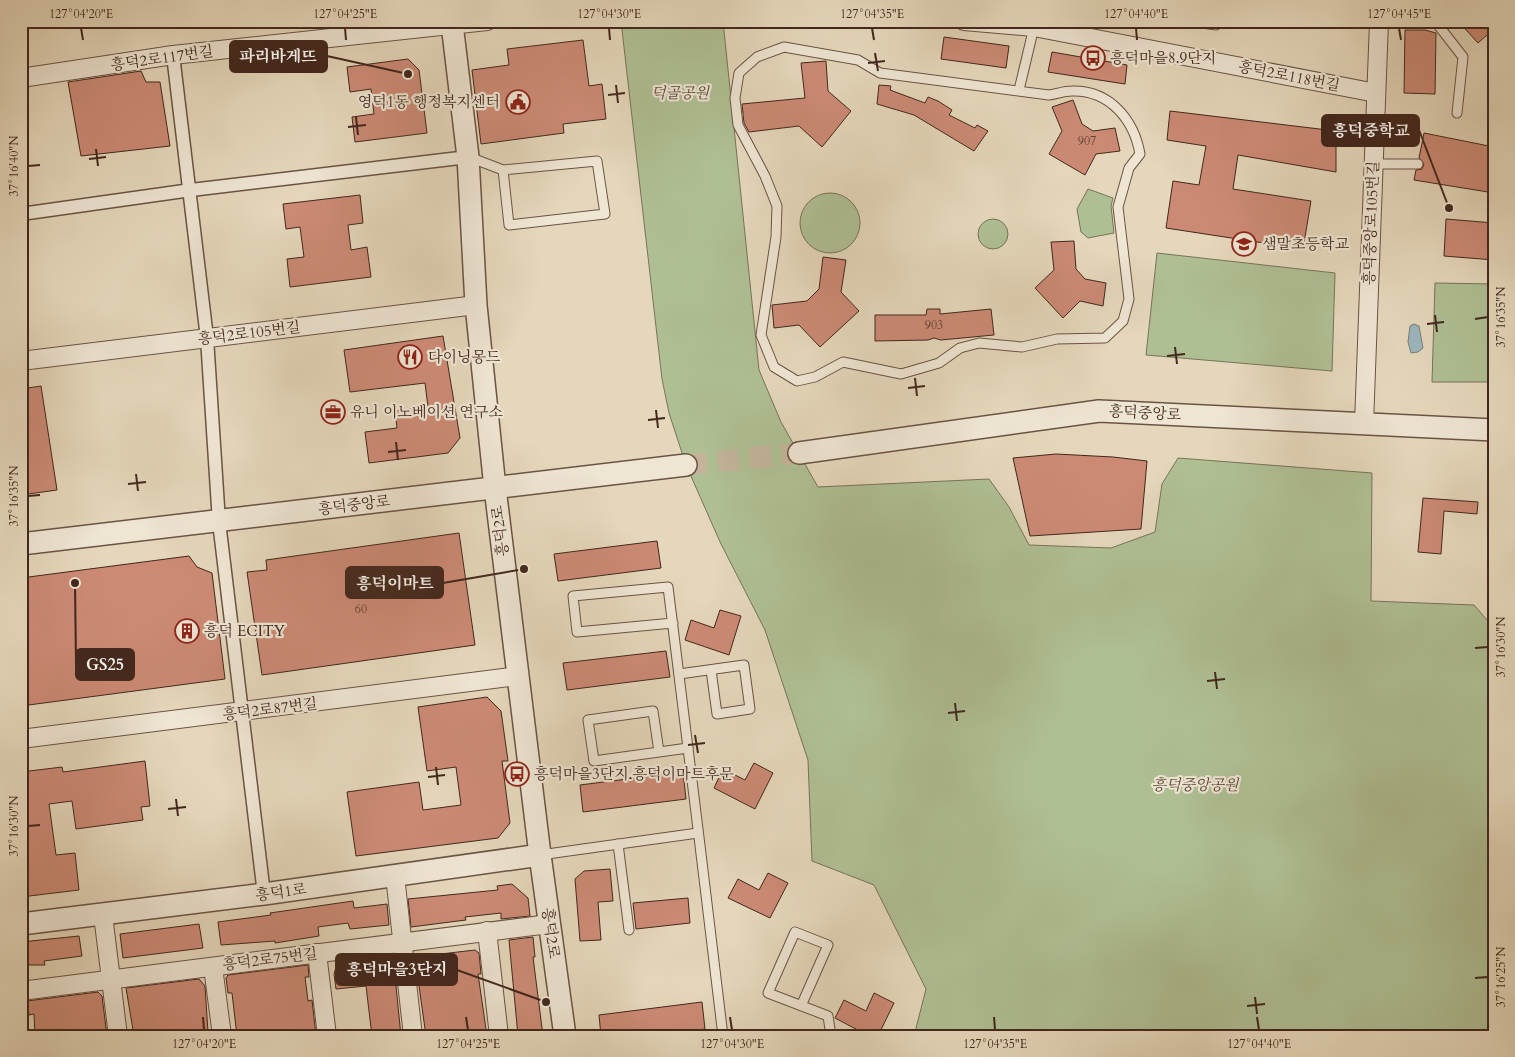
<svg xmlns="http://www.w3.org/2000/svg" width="1515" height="1057" font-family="Cardo,'Noto Serif KR',serif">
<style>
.green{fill:#afbf94;stroke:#787358}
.water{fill:#9cb6bc;stroke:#787d7c}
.building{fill:#cc8a75;stroke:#42271d}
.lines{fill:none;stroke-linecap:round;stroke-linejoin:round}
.tertiary-tunnel{stroke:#c4b49b;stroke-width:21;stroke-dasharray:21 11;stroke-linecap:butt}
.service-casing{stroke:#6b5344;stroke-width:11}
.pedestrian-casing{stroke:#6b5344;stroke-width:15}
.minor-casing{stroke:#6b5344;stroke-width:20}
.tertiary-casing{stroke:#6b5344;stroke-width:24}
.service{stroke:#eee5d3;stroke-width:9}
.pedestrian{stroke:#eee5d3;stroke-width:12}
.minor{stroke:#eee5d3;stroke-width:18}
.tertiary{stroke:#eee5d3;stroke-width:21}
.ticks{fill:none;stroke:#42271d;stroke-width:2}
.labels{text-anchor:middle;stroke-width:4.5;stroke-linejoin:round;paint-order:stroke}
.number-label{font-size:12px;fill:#644033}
.street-label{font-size:15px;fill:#42271d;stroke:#eee5d3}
.poi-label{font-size:15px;fill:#42271d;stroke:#eee5d3;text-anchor:start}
.park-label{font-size:15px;font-style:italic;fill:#584535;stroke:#eee5d3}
.leader{fill:none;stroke:#42271d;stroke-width:2}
.callout-dot{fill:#42271d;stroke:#eee5d3;stroke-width:2}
.callout{fill:#42271d;stroke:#42271d;stroke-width:2}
.callout-label{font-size:16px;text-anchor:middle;font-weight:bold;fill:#fff}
.neatline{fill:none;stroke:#42271d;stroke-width:2}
.ticks-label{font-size:12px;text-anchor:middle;fill:#42271d}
</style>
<rect width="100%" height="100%" fill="#e5d7bb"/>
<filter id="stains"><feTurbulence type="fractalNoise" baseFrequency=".004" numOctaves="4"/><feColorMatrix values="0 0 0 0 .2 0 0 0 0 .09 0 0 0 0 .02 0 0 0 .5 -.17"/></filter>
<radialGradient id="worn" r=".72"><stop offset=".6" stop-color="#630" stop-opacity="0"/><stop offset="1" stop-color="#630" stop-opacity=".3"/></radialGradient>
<g class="green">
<path d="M621,21H723L759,370L781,422L818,487L989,479L1009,507L1029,545L1111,548L1155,532L1162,484L1178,458L1372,473L1371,601L1474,605L1494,628V1036H914L926,989L874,885L812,861L808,760L765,630L721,544L686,465L669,413L662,379Z"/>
<path d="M1088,189L1113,198L1111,206L1114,233L1088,238L1081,232L1077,209Z"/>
<circle cx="830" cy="223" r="30"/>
<circle cx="993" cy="234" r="15"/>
<path d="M1157,253L1335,273L1332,371L1146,355Z"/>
<path d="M1435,283L1494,284V382H1432Z"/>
</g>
<path class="water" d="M1414,324L1419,326L1423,348L1418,352L1411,353L1408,342L1410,326Z"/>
<g class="building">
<path d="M1458,21H1494V42L1487,35L1478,43Z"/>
<path d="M1405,30H1425L1436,33L1435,94L1404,93Z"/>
<path d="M944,37L1009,46L1006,68L941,59Z"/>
<path d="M583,40L589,86L602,84L606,119L563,124L564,133L481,144L472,70L509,65L507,49Z"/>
<path d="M1052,52L1127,65L1125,84L1048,72Z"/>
<path d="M408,59L419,70L427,133L355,142L352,117L374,114L371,89L350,92L347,67Z"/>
<path d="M826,61L828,91L851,111L822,147L799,126L749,132L744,123L742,104L805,98L801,63Z"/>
<path d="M141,71L146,82H160L170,146L81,156L68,82Z"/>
<path d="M879,85L891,86L890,90L925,103L928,97L938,101L952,110L949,115L975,128L977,125L988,131L974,151L914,115L877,104Z"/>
<path d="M1073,100L1082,124L1093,131L1115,128L1120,151L1096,154L1085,175L1049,154L1062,131L1052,107Z"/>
<path d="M1170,111L1336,131V172L1238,155L1233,189L1311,201L1303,249L1166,228L1173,181L1199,185L1206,146L1167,140Z"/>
<path d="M1424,133L1494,147V193L1414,180L1416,170L1422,169L1424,164L1419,158Z"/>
<path d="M360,195L363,223L348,225L351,250L367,247L371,277L290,287L287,259L304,257L300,227L286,229L283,204Z"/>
<path d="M1446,219L1494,223V260L1444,256Z"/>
<path d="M1074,241L1076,269L1085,279L1106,283L1103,306L1080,301L1063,318L1035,288L1054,270L1051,242Z"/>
<path d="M823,257L846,260L841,292L859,311L820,347L799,325L774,328L772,305L807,301L819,289Z"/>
<path d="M927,309H940V314L991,309L994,335L941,340L934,338L928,340L875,341V315H926Z"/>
<path d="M443,336L460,438L448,453L369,463L365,432L397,428L395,411L428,407L425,383L350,392L344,350Z"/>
<path d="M41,386L57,490L21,495V389Z"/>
<path d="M1056,454L1113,457L1147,461L1141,529L1030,536L1013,458Z"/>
<path d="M1423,498L1478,502L1477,514L1444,511L1441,554L1418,552Z"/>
<path d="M459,533L475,645L262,675L247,572L267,570L266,560Z"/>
<path d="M657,541L661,568L558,581L554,554Z"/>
<path d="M189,556L197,567L212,573L225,679L21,706V578Z"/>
<path d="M720,610L741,616L729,655L685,640L691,620L714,628Z"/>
<path d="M666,651L670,677L567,690L563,663Z"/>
<path d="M487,697L501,711L508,761H502L510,823L498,838L356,856L347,792L419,782L423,810L461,805L456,767L427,771L418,707Z"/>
<path d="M145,761L150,806L141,807L143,820L76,829L72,801L49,804L56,855L75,853L79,890L21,897V772L62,767L63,772Z"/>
<path d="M754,763L773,773L755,809L714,788L723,769L745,780Z"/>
<path d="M683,772L686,799L583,812L580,785Z"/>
<path d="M610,869L613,901L598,902L601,940L580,941L575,879L584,871Z"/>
<path d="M768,873L788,883L770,918L728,898L738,879L759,890Z"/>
<path d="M512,884L528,898L530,916L501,919V913L465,917L466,920L411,927L408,899L498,890L497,886Z"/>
<path d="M688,898L690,923L636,929L633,903Z"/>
<path d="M353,901L354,908L387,904L389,925L350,929L348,923L318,927L319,936L275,943V941L221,945L218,922L271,915L270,913Z"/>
<path d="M199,924L203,948L123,958L120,934Z"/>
<path d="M79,936L82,956L44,961L45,965H21V942Z"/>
<path d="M533,937L535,957H533L543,1036H518L509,940Z"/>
<path d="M475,950L479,953L481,974H478L487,1036H426L415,957Z"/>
<path d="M391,955L393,956L401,1036H372L366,986L336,989L334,974L336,967L363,963V958Z"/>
<path d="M308,965L309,977H305L308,1001L312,1000L316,1036H237L232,993H228L226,978L228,975Z"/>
<path d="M199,979L205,986L208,1032L174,1036H134L126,988Z"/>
<path d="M98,992L102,996L107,1036H35L34,1014L29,1015L27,1001Z"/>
<path d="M874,993L894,1003L878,1036H869L835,1018L844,1000L866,1011Z"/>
<path d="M702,1002L705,1029L654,1036H601L599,1015Z"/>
</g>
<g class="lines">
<path class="tertiary-tunnel" d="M686,465L799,453"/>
<g class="service-casing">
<g id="service">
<path d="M1189,21L1216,25"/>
<path d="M1435,21L1463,57L1457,113"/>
<path d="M784,47L858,60L880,73L1049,95C1056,94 1064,91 1072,91C1110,90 1134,120 1140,154L1129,168L1118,207L1129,299L1123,321L1105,338L1057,339L1022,347L979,343L960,348L939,363L901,374L843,362L815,377L797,381L774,367L761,335L776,237L777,206L765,176L738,125L735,98L739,73L757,57Z"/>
<path d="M1019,90L1034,27"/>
<path d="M469,157L503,170L597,161L605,214L509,225L503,170"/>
<path d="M1374,164H1418"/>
<path d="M673,623L577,632L573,596L668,587C687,737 705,886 723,1036"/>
<path d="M679,674L744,665L750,709L717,714L711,670"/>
<path d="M659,752L653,711L588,720L594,761L688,748"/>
<path d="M618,844L629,930"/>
<path d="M540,855L698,833"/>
<path d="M801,1006L828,945L795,932L768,993L828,1016L831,1036"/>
</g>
</g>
<g class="pedestrian-casing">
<g id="pedestrian">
<path d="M173,55L207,338L219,522L264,894"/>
<path d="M21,214L191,190L468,157"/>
</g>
</g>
<g class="minor-casing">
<g id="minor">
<path d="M964,21L1034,27L1376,93"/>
<path d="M21,78L173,55L487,21"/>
<path d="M21,361L476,305"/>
<path d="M1364,424L1379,21"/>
<path d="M21,739L518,676"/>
<path d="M395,876L413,1036"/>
<path d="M103,915L118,1036"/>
<path d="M487,931L499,1036"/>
<path d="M317,953L327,1036"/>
<path d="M213,967L222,1036"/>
<path d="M21,991L549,924"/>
</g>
</g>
<g class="tertiary-casing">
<g id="tertiary">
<path d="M452,24L468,157L476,305L495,488L540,855L565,1036"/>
<path d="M799,453L1099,411L1494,430"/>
<path d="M21,544L686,465"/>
<path d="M21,924L264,894L540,855"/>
</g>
</g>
<use href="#service" class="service"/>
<use href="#pedestrian" class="pedestrian"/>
<use href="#minor" class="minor"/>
<use href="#tertiary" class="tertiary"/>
</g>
<path class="ticks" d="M81,28L83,40M345,28L346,40M609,28L610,40M872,28L874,40M1136,28L1137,40M1399,28L1401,40M875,53L878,71M868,63L885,61M616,85L618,103M608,95L625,93M356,117L358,135M348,127L366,125M96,149L98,166M89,159L106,157M28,166L40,165M1435,315L1437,332M1475,319L1488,317M1427,324L1444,322M1175,347L1177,364M1167,356L1185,354M915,378L917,396M908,388L925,386M656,410L658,428M648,420L665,418M396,442L398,460M388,452L406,450M136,474L138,491M128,484L146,482M28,496L40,495M1475,648L1488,647M1215,672L1217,689M1207,681L1225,679M955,703L957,721M948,713L965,711M695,735L698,753M688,745L705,743M436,767L438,785M428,777L445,775M176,799L178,816M168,809L186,807M28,826L40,825M1475,978L1488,977M1255,997L1257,1014M1247,1006L1265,1004M203,1017L204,1030M466,1017L468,1030M730,1017L732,1030M994,1017L995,1030M1257,1017L1259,1030"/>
<defs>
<g id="bus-ring" transform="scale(1.25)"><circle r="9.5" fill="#eee5d3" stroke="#8f2418" stroke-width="1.5"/><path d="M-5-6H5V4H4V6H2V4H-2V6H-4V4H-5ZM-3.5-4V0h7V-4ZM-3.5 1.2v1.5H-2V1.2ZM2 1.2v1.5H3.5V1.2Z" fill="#8f2418"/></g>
<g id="civic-ring" transform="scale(1.25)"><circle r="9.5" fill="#eee5d3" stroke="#8f2418" stroke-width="1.5"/><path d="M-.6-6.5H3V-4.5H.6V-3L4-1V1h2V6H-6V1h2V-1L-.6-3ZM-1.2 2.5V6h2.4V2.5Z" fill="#8f2418"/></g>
<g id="school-ring" transform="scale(1.25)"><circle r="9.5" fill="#eee5d3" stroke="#8f2418" stroke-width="1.5"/><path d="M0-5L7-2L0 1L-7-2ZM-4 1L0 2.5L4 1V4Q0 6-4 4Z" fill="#8f2418"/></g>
<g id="restaurant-ring" transform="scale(1.25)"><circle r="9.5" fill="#eee5d3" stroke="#8f2418" stroke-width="1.5"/><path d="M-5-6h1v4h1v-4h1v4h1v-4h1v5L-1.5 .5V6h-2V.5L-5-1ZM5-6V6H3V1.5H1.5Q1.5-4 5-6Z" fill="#8f2418"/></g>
<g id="office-ring" transform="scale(1.25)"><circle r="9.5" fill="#eee5d3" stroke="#8f2418" stroke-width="1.5"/><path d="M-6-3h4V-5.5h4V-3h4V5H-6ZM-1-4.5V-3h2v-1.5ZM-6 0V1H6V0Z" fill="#8f2418"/></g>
<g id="building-ring" transform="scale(1.25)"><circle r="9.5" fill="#eee5d3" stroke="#8f2418" stroke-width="1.5"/><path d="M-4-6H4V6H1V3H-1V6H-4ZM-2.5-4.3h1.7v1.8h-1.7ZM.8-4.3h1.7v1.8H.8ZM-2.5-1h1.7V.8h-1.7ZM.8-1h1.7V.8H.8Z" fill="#8f2418"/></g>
</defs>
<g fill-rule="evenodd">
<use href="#bus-ring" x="1093" y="58"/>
<use href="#civic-ring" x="518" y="102"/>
<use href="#school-ring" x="1244" y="244"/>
<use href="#restaurant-ring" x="410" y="357"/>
<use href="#office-ring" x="333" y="412"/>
<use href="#building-ring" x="187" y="631"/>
<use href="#bus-ring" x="517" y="774"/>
</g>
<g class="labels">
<g class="number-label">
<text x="1087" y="145">907</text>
<text x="934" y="329">903</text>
<text x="361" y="613">60</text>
</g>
<g class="street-label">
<text transform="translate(162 58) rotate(-8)" y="5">흥덕2로117번길</text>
<text transform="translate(1289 76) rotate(11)" y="5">흥덕2로118번길</text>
<text transform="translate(1371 223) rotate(-88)" y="5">흥덕중앙로105번길</text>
<text transform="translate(249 333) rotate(-7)" y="5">흥덕2로105번길</text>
<text transform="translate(1145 413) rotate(3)" y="5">흥덕중앙로</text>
<text transform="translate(354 505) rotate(-7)" y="5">흥덕중앙로</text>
<text transform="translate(500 531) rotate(-97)" y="5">흥덕2로</text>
<text transform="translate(270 709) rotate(-7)" y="5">흥덕2로87번길</text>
<text transform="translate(281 892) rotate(-8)" y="5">흥덕1로</text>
<text transform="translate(551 933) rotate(82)" y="5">흥덕2로</text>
<text transform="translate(270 959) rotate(-7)" y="5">흥덕2로75번길</text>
</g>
<g class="poi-label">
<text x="1110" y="63">흥덕마을8.9단지</text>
<text x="500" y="107" text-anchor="end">영덕1동 행정복지센터</text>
<text x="1262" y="249">샘말초등학교</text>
<text x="428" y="362">다이닝몽드</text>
<text x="350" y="417">유니 이노베이션 연구소</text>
<text x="204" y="636">흥덕 ECITY</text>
<text x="534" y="779">흥덕마을3단지.흥덕이마트후문</text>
</g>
<g class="park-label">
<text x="680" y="98">덕골공원</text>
<text x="1195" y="790">흥덕중앙공원</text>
</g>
</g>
<path class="leader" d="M408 74L327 56M1449 208L1419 130M524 569L443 583M75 583L76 664M546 1002L457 970"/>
<g class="callout-dot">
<circle cx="408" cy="74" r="5"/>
<circle cx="1449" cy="208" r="5"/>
<circle cx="524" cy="569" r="5"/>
<circle cx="75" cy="583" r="5"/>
<circle cx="546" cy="1002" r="5"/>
</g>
<g class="callout">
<rect x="230" y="41" width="97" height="31" rx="5"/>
<rect x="1322" y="115" width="97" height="31" rx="5"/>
<rect x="346" y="567" width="97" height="31" rx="5"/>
<rect x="76" y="649" width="58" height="31" rx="5"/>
<rect x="336" y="954" width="121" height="31" rx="5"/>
</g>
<g class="callout-label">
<text x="278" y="62">파리바게뜨</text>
<text x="1371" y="136">흥덕중학교</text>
<text x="395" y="589">흥덕이마트</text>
<text x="105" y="670">GS25</text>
<text x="397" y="975">흥덕마을3단지</text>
</g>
<rect width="1515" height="1057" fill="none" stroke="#e5d7bb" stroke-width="55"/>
<rect x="28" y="28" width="1460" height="1002" class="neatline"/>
<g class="ticks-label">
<text x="81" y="18">127°04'20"E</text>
<text x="345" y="18">127°04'25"E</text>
<text x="609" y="18">127°04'30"E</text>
<text x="872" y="18">127°04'35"E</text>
<text x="1136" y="18">127°04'40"E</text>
<text x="1399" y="18">127°04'45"E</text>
<text transform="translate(14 166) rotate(-90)" y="4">37°16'40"N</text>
<text transform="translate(1501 317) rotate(-90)" y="4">37°16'35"N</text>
<text transform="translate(14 496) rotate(-90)" y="4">37°16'35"N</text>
<text transform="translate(1501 647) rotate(-90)" y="4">37°16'30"N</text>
<text transform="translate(14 826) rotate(-90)" y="4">37°16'30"N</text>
<text transform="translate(1501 977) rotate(-90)" y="4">37°16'25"N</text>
<text x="204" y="1048">127°04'20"E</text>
<text x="468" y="1048">127°04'25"E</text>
<text x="732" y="1048">127°04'30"E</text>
<text x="995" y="1048">127°04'35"E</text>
<text x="1259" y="1048">127°04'40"E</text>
</g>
<rect width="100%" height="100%" filter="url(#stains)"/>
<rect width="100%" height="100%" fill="url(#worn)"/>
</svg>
